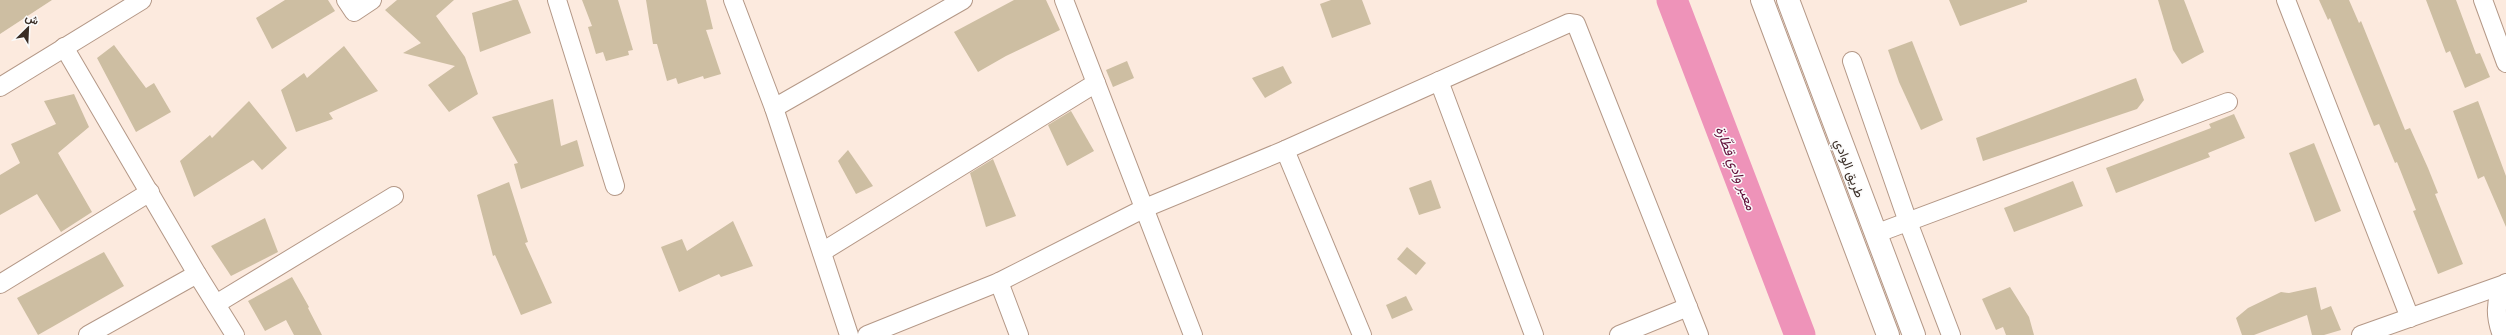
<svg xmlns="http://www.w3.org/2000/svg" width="2506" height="335" font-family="'Roboto Serif',Vazirmatn,serif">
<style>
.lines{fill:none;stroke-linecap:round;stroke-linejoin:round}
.river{stroke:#ee93b9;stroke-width:31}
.building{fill:#cdbea2}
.minor-casing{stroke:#b49887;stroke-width:20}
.secondary-casing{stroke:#b49887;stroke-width:24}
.minor{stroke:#fff;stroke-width:18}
.secondary{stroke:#fff;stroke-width:22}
.labels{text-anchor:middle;stroke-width:3;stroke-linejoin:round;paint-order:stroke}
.street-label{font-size:13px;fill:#392d26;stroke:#fbfbfb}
.water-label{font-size:14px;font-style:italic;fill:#63133d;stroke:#fbfbfb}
</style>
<rect width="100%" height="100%" fill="#fceade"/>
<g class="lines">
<path class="river" d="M1672,0L1800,335"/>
</g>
<g class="building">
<path d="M0,0H52L0,34Z"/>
<path d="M285,0H328L335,11L272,49L256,18Z"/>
<path d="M397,0H454L436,16L465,57L478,94L449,112L428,85L455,66L403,53L421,43L385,10Z"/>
<path d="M513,0H518L531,33L480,52L472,13Z"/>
<path d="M582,0H618L633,50L628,51L629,55L606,61L603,52L596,54L588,27L592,26Z"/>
<path d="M646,0H706L713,29L706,30L721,74L704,79L703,76L678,84L676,78L667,81L657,44H653Z"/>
<path d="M1014,0H1046L1060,30L1006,56L978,72L954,32Z"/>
<path d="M1331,0H1362L1371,24L1332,38L1320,4Z"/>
<path d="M1949,0H2027V2L1960,26Z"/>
<path d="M2158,0H2184L2204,52L2182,64L2173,50Z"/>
<path d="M2319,0H2349L2359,23L2361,21L2405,130L2410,128L2428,168L2438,193L2435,194L2463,264L2438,274L2413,211L2416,210L2397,162L2395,163L2379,124L2374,126L2330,18L2328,20Z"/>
<path d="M2426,0H2456L2476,54L2480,53L2490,77L2465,88L2450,51L2446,53Z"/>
<path d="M1912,41L1943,120L1921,130L1899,82L1888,50Z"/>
<path d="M114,45L146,88L154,83L171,112L136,132L97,58Z"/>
<path d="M344,46L378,91L329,113L333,119L296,132L281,90L304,73L307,78Z"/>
<path d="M1127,61L1134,78L1113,87L1106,70Z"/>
<path d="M1283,66L1292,83L1265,98L1252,78Z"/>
<path d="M2136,78L2144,100L2137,109L1983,161L1976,138Z"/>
<path d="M74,94L89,127L58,153L92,212L61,232L37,194L0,215V175L20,163L11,144L56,124L44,101Z"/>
<path d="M553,99L561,146L577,140L584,166L521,189L514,164L518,163L492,117Z"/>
<path d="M249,101L287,148L262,170L253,160L194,197L180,161L210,135L212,138Z"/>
<path d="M2478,101L2506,176V227L2484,176L2478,179L2453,111Z"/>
<path d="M1071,111L1094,151L1067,166L1048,125Z"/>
<path d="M2234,114L2245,138L2208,153L2210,157L2116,193L2106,168L2211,128L2209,124Z"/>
<path d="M2314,143L2341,211L2315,222L2289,153Z"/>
<path d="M848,150L873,186L856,194L838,161Z"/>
<path d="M993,159L1016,216L986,227L970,173Z"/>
<path d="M1431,180L1441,208L1419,215L1409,188Z"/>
<path d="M2073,181L2083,206L2014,232L2004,208Z"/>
<path d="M509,182L528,242L525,243L552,303L521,315L495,255L493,256L477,195Z"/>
<path d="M265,218L278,252L231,276L211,246Z"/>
<path d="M733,221L753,266L721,277L719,274L679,292L661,247L682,239L687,251Z"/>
<path d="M1407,247L1426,263L1416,275L1397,259Z"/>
<path d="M104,252L124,286L38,335L17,298Z"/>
<path d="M292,277L309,307L308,308L322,335H294L286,320L265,331L248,301Z"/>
<path d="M2010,287L2029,317L2034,335H2006L2003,327L1996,330L1982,299Z"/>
<path d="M2316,287L2321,310L2331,306L2341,330L2324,335H2312L2307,315L2254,335H2242L2236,318L2248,308L2281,292L2289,293Z"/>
<path d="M1406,296L1413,310L1392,319L1386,305Z"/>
</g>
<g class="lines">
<g class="minor-casing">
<g id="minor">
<path d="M346,0L354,12L372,0"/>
<path d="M557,0L615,186"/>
<path d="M733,0L774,108L849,335"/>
<path d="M1064,0L1193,335"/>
<path d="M2286,0L2410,318"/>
<path d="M2483,0L2506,63"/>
<path d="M64,47L197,274L88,335"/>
<path d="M1852,61L1908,222L1951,335"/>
<path d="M1439,81L1534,335"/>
<path d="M0,87L142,0"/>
<path d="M774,108L963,0"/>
<path d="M1285,150L1362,335"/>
<path d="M1875,234L2228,102"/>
<path d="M822,252L1096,83"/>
<path d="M197,274L235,335"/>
<path d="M999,282L1019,335"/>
<path d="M0,284L150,192"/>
<path d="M216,304L394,196"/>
<path d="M867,335L999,282L1145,208L1285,150L1569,23L1576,24L1699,335"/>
<path d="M1619,335L1688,307"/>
<path d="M2361,335L2505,284"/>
<path d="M2502,335C2495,317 2494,299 2506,283"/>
</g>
</g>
<g class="secondary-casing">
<g id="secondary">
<path d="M1762,0L1888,335"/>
<path d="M1788,0L1914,335"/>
</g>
</g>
<use href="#minor" class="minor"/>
<use href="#secondary" class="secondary"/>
</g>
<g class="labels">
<g class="street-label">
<text transform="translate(1850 168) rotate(69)" y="5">طريق الوادي</text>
</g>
<g class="water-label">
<text transform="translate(1736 168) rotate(69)" y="5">معبر وادي قطّارة</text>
</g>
</g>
<g transform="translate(28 28) rotate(24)" stroke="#fbfbfb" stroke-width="3" paint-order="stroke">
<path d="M0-3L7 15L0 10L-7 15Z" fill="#392d26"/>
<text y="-6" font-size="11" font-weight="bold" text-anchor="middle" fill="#392d26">ش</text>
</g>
</svg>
